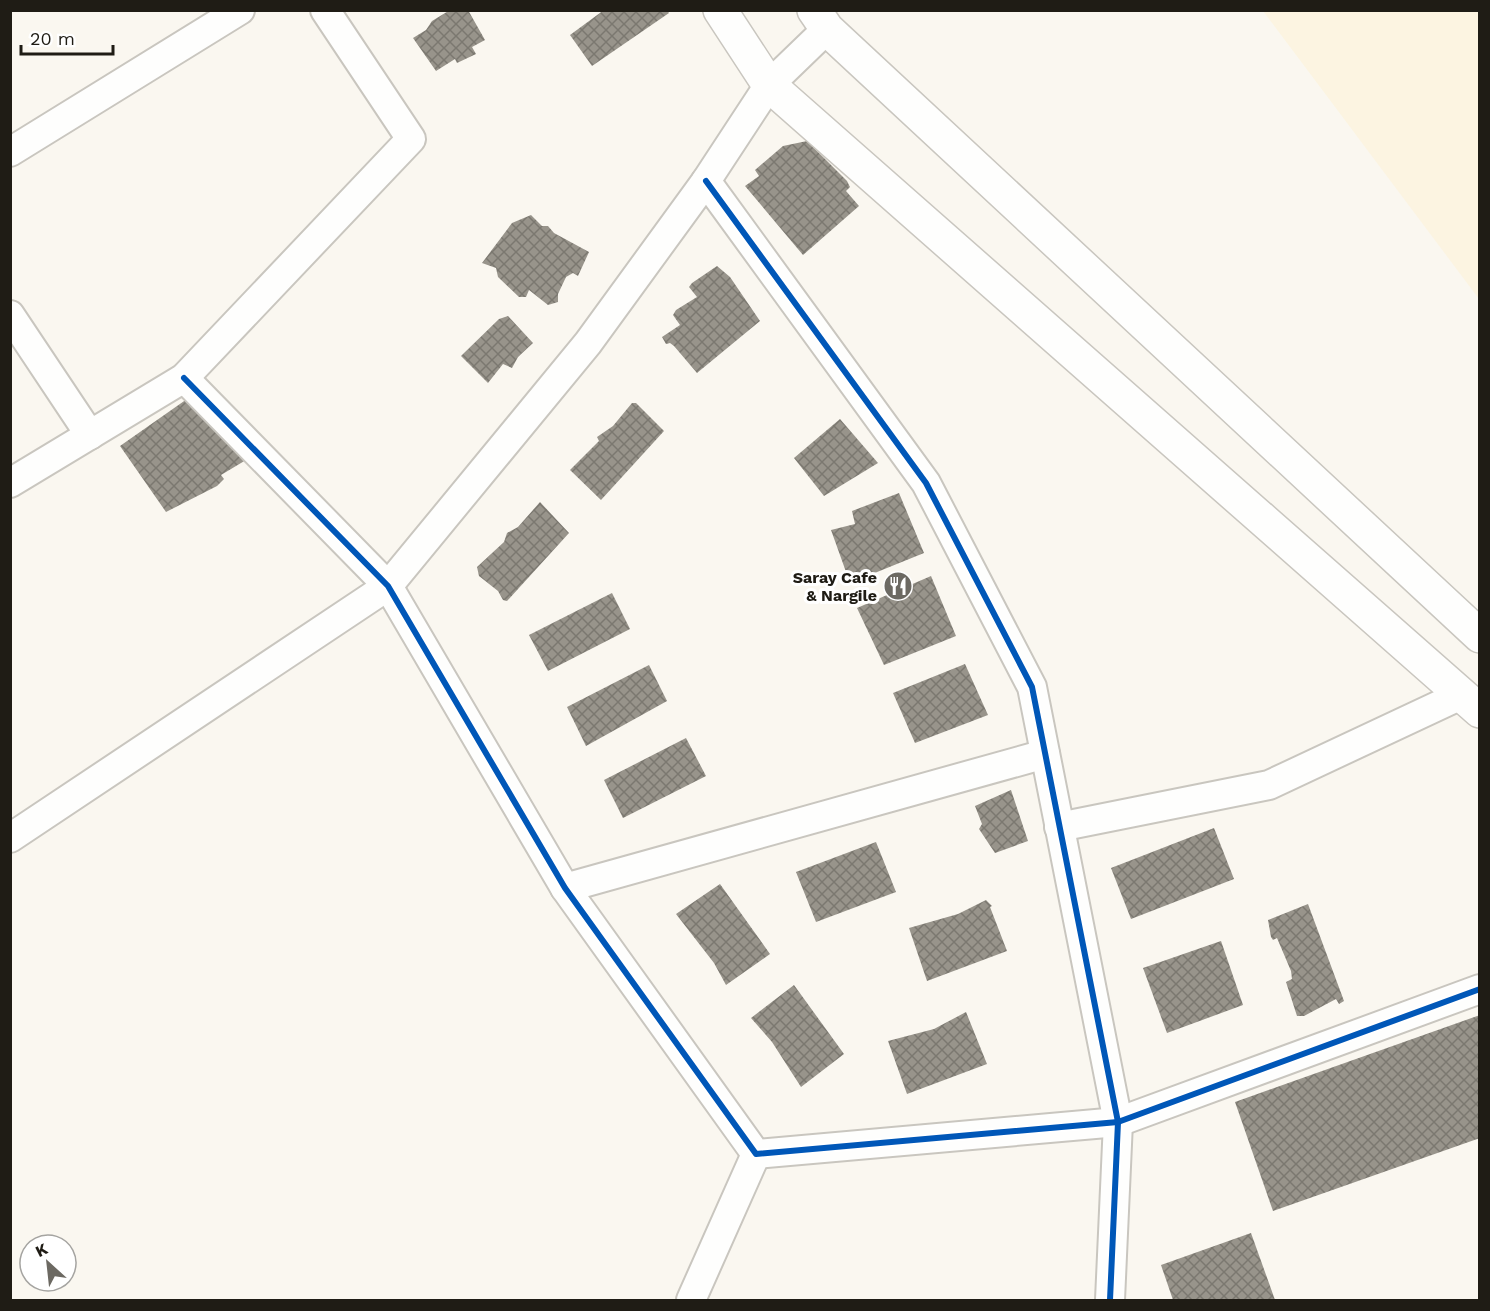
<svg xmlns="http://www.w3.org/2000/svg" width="1490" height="1311" font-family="'Work Sans',sans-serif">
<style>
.built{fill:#fcf4e1}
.building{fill:url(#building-cross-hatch)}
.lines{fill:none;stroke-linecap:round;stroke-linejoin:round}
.minor-casing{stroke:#c9c6bf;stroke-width:32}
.tertiary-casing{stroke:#c9c6bf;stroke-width:36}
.minor{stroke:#fefefd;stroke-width:28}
.tertiary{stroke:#fefefd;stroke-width:33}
.cycleway-casing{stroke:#fff;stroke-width:10}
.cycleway{stroke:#0057b8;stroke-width:6}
.labels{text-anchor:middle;stroke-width:6;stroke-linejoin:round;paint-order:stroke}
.poi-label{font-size:16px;font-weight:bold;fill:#1f1c15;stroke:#fff;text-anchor:end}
</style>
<defs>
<pattern id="building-cross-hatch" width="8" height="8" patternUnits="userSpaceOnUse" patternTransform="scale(1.5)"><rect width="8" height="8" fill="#98948b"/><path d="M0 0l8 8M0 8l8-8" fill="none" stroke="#7b7870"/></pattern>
</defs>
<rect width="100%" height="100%" fill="#faf7f0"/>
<path class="built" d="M1263,11H1479V299Z"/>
<g class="building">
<path d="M450,10H468L485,40L472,47L476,54L457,63L455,59L436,71L413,38L426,30L432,21Z"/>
<path d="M604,10H667L669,13L592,66L570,35Z"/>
<path d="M807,141L847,181L850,187L846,191L859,206L803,255L745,186L759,176L755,170L783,146Z"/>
<path d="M531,215L542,226H548L554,233L589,252L578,276L573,273L566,277L558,294V302L548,305L529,290L526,297H519L498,277L496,268L482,263L512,223Z"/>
<path d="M717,266L730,277L760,321L697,373L674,346L670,343L666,344L662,337L680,325L673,315L676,310L697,297L689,287L692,283Z"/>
<path d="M508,316L533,343L518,357L512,368L503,364L488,383L461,356L499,319Z"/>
<path d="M197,392L246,460L221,475L224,479L217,486L166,512L120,446Z"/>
<path d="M632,403H636L664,431L601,500L570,470L599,441L597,437L613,426Z"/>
<path d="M840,419L878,463L824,496L794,458Z"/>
<path d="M899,493L924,553L850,583L831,530L855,524L852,511Z"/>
<path d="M540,502L569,533L507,601L503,600L498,591L479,576L477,567L504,542L507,533L518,527Z"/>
<path d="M931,576L956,636L884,665L857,608Z"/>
<path d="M612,593L630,629L548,671L529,635Z"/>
<path d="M965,664L988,715L915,743L893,693Z"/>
<path d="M649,665L667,701L586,746L567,707Z"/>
<path d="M686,738L706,776L623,818L604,780Z"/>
<path d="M1011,790L1028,841L995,853L979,829L982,824L975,806Z"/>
<path d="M1214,828L1234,879L1131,919L1111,868Z"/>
<path d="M876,842L896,892L816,922L796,872Z"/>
<path d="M720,884L770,954L726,985L714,963L676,914Z"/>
<path d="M986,900L992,906L990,907L1007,951L927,981L909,928L958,914Z"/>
<path d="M1308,904L1344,1001L1339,1004L1336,999L1304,1016H1297L1286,982L1292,979L1291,971L1277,938L1273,940L1271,937L1268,920Z"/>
<path d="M1221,941L1243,1005L1167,1033L1143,968Z"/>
<path d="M794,985L844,1054L801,1087L772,1042L751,1018Z"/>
<path d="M966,1012L987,1064L907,1094L888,1041L934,1029Z"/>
<path d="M1480,1015V1138L1273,1211L1235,1102Z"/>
<path d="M1251,1233L1275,1300H1173L1161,1265Z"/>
</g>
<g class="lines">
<g class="minor-casing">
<g id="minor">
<path d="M10,152L240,10"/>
<path d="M706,181L926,483L1032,687L1118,1122L1110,1300"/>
<path d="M10,315L90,435"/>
<path d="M184,378L388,586L565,888L756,1154L1118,1122L1480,989"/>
<path d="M10,483L184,378L411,139L325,10"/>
<path d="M1059,827L1269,785L1461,695"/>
<path d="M10,838L388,586L588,343L706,181L769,85L827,29"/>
<path d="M565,888L1045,754"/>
<path d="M691,1300L756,1154"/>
</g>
</g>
<g class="tertiary-casing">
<g id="tertiary">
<path d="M720,10L769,85L1480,711"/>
<path d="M814,10L827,29L1480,636"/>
</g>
</g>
<use href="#minor" class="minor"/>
<use href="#tertiary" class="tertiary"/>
<g class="cycleway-casing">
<g id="cycleway">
<path d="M706,181L926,483L1032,687L1118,1122L1110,1300"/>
<path d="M184,378L388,586L565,888L756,1154L1118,1122L1480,989"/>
</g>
</g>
<use href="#cycleway" class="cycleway"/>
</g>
<defs>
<g id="restaurant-disc" transform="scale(1.5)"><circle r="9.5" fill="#6c6962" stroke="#fff"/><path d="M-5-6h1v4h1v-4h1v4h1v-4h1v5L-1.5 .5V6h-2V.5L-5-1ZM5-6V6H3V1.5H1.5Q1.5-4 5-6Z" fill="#fff"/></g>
</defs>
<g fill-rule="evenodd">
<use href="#restaurant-disc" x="898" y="586"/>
</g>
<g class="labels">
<g class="poi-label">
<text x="877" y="583">Saray Cafe<tspan x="877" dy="18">&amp; Nargile</tspan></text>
</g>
</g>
<rect width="1490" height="1311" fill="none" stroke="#1f1c15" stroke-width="24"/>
<g transform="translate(48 1263) rotate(333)"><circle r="28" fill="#ffffff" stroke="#a5a4a1" stroke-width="1.5"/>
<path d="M0-4.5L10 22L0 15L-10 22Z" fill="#6c6962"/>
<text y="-9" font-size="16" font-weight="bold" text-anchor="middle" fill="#1f1c15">K</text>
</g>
<path d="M21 45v9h92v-9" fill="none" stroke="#1f1c15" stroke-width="3"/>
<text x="30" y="45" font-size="18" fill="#1f1c15" stroke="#ffffff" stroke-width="4.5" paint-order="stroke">20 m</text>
</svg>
